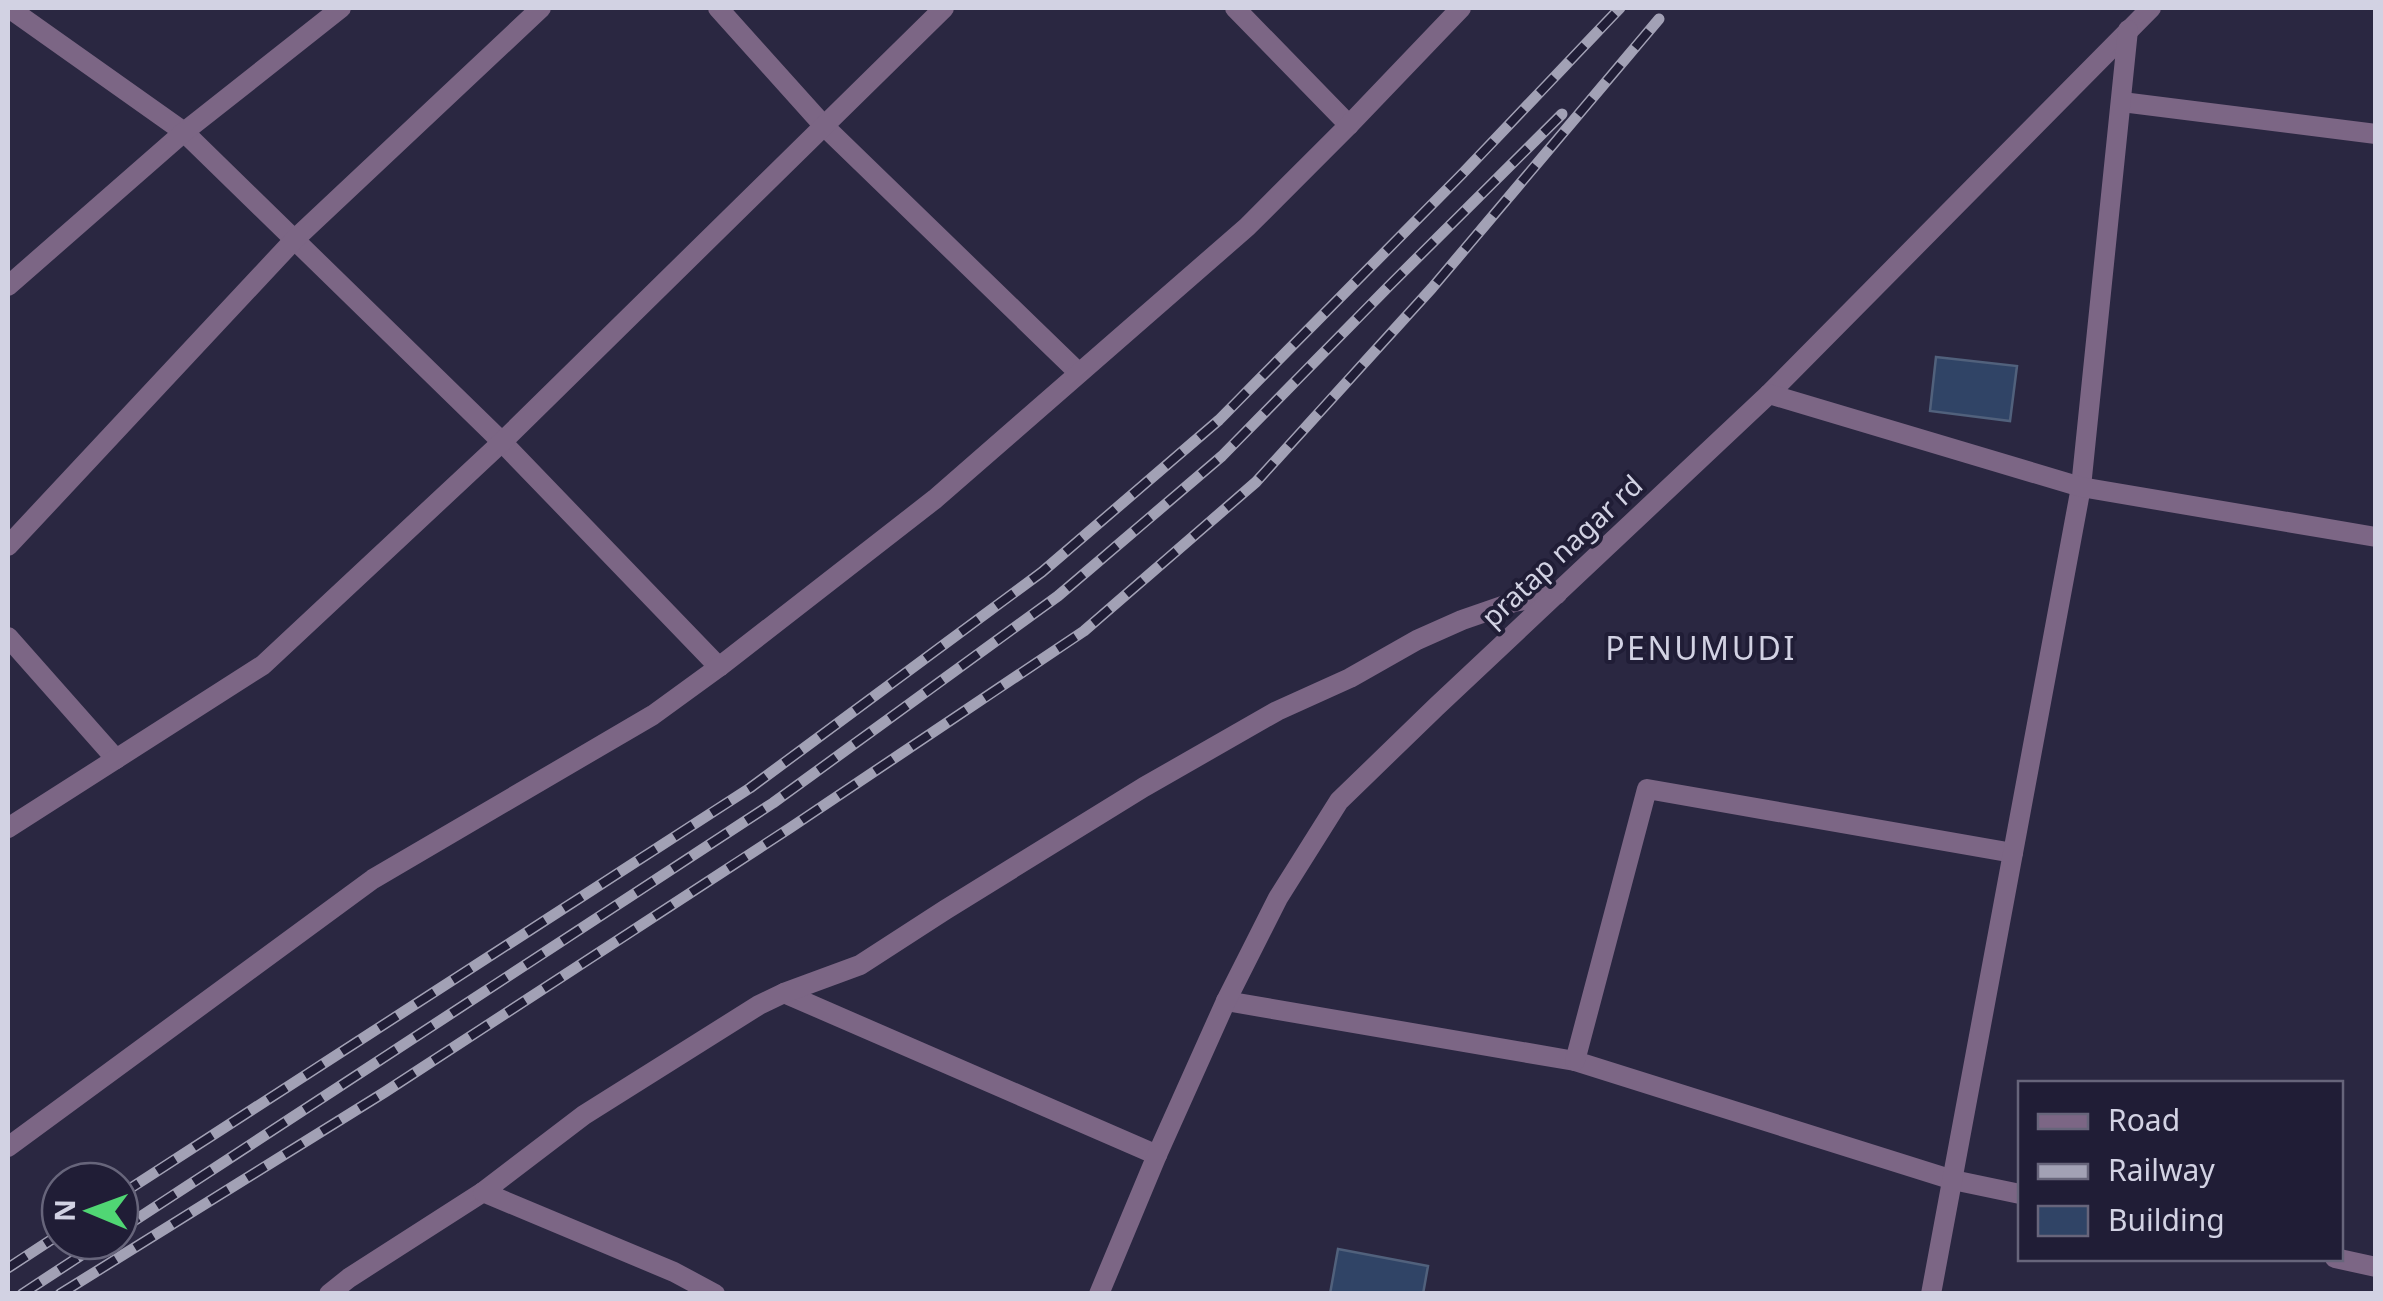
<svg xmlns="http://www.w3.org/2000/svg" width="2383" height="1301" font-family="'Noto Sans',sans-serif">
<style>
.building{fill:#304466;stroke:#51617c;stroke-width:2.5}
.lines{fill:none;stroke-linecap:round;stroke-linejoin:round}
.minor{stroke:#7c6685;stroke-width:20}
.tertiary{stroke:#7c6685;stroke-width:20}
.rail-casing{stroke:#a2a1b5;stroke-width:11}
.rail{stroke:#201d36;stroke-width:8;stroke-dasharray:22;stroke-linecap:butt}
.labels{text-anchor:middle;stroke-width:8;stroke-linejoin:round;paint-order:stroke}
.street-label{font-size:28px;fill:#d2d2e3;stroke:#201d36}
.quarter-label{font-size:32px;letter-spacing:2.5px;fill:#d2d2e3;stroke:#201d36}
</style>
<rect width="100%" height="100%" fill="#2a2741"/>
<g class="building">
<path d="M1936,357L2017,366L2010,421L1930,411Z"/>
<path d="M1338,1249L1428,1266L1423,1294H1330Z"/>
</g>
<g class="lines">
<g class="minor">
<path d="M9,8L184,132L502,442L719,667"/>
<path d="M718,8L824,126L1079,373"/>
<path d="M1235,8L1349,125"/>
<path d="M2122,102L2376,134"/>
<path d="M8,286L184,132L341,8"/>
<path d="M1769,394L2151,8"/>
<path d="M8,546L294,240L541,8"/>
<path d="M8,637L116,759"/>
<path d="M8,828L263,665L502,442L944,8"/>
<path d="M784,993L1157,1155"/>
<path d="M1226,1001L1575,1061L1953,1180L2020,1194"/>
<path d="M1575,1061L1647,789L2013,853"/>
<path d="M8,1147L373,879L653,715L719,667L935,499L1247,227L1349,125L1461,8"/>
<path d="M2335,1258L2376,1267"/>
<path d="M329,1294L349,1278L483,1192"/>
<path d="M715,1294L674,1272L483,1192L584,1115L759,1005L784,993L860,965L945,910L1144,787L1277,711L1350,678L1417,640L1462,620L1514,602L1557,594"/>
<path d="M1931,1294L2081,487L2128,30"/>
</g>
<path class="tertiary" d="M1099,1294L1157,1155L1226,1001L1278,898L1339,801L1436,707L1769,394L2081,487L2376,537"/>
<g class="rail-casing">
<g id="rail">
<path d="M120,1195L750,788L1042,572L1219,420L1463,173L1620,8"/>
<path d="M120,1230L773,803L1058,596L1222,456L1389,286L1562,114"/>
<path d="M8,1268L60,1234"/>
<path d="M22,1294L103,1241"/>
<path d="M60,1294L385,1092L790,828L1084,631L1256,482L1432,288L1659,19"/>
</g>
</g>
<use href="#rail" class="rail"/>
</g>
<g class="labels">
<g class="street-label">
<text transform="translate(1562 551) rotate(-43)" y="10">pratap nagar rd</text>
</g>
<g class="quarter-label">
<text x="1701" y="660">PENUMUDI</text>
</g>
</g>
<rect width="2383" height="1301" fill="none" stroke="#d2d2e3" stroke-width="20"/>
<rect x="2018" y="1081" width="325" height="180" fill="#201d36" stroke="#67657b" stroke-width="2.5"/>
<rect x="2038" y="1114" width="50" height="15" fill="#7c6685" stroke="#67657b" stroke-width="2.5"/>
<text x="2108" y="1131" font-size="30" fill="#d2d2e3">Road</text>
<rect x="2038" y="1164" width="50" height="15" fill="#a2a1b5" stroke="#67657b" stroke-width="2.5"/>
<text x="2108" y="1181" font-size="30" fill="#d2d2e3">Railway</text>
<rect x="2038" y="1206" width="50" height="30" fill="#304466" stroke="#67657b" stroke-width="2.5"/>
<text x="2108" y="1231" font-size="30" fill="#d2d2e3">Building</text>
<g transform="translate(90 1211) rotate(271)"><circle r="48" fill="#201d36" stroke="#67657b" stroke-width="2.5"/>
<path d="M0-8L18 38L0 25L-18 38Z" fill="#50d674"/>
<text y="-15" font-size="28" font-weight="bold" text-anchor="middle" fill="#d2d2e3">N</text>
</g>
</svg>
